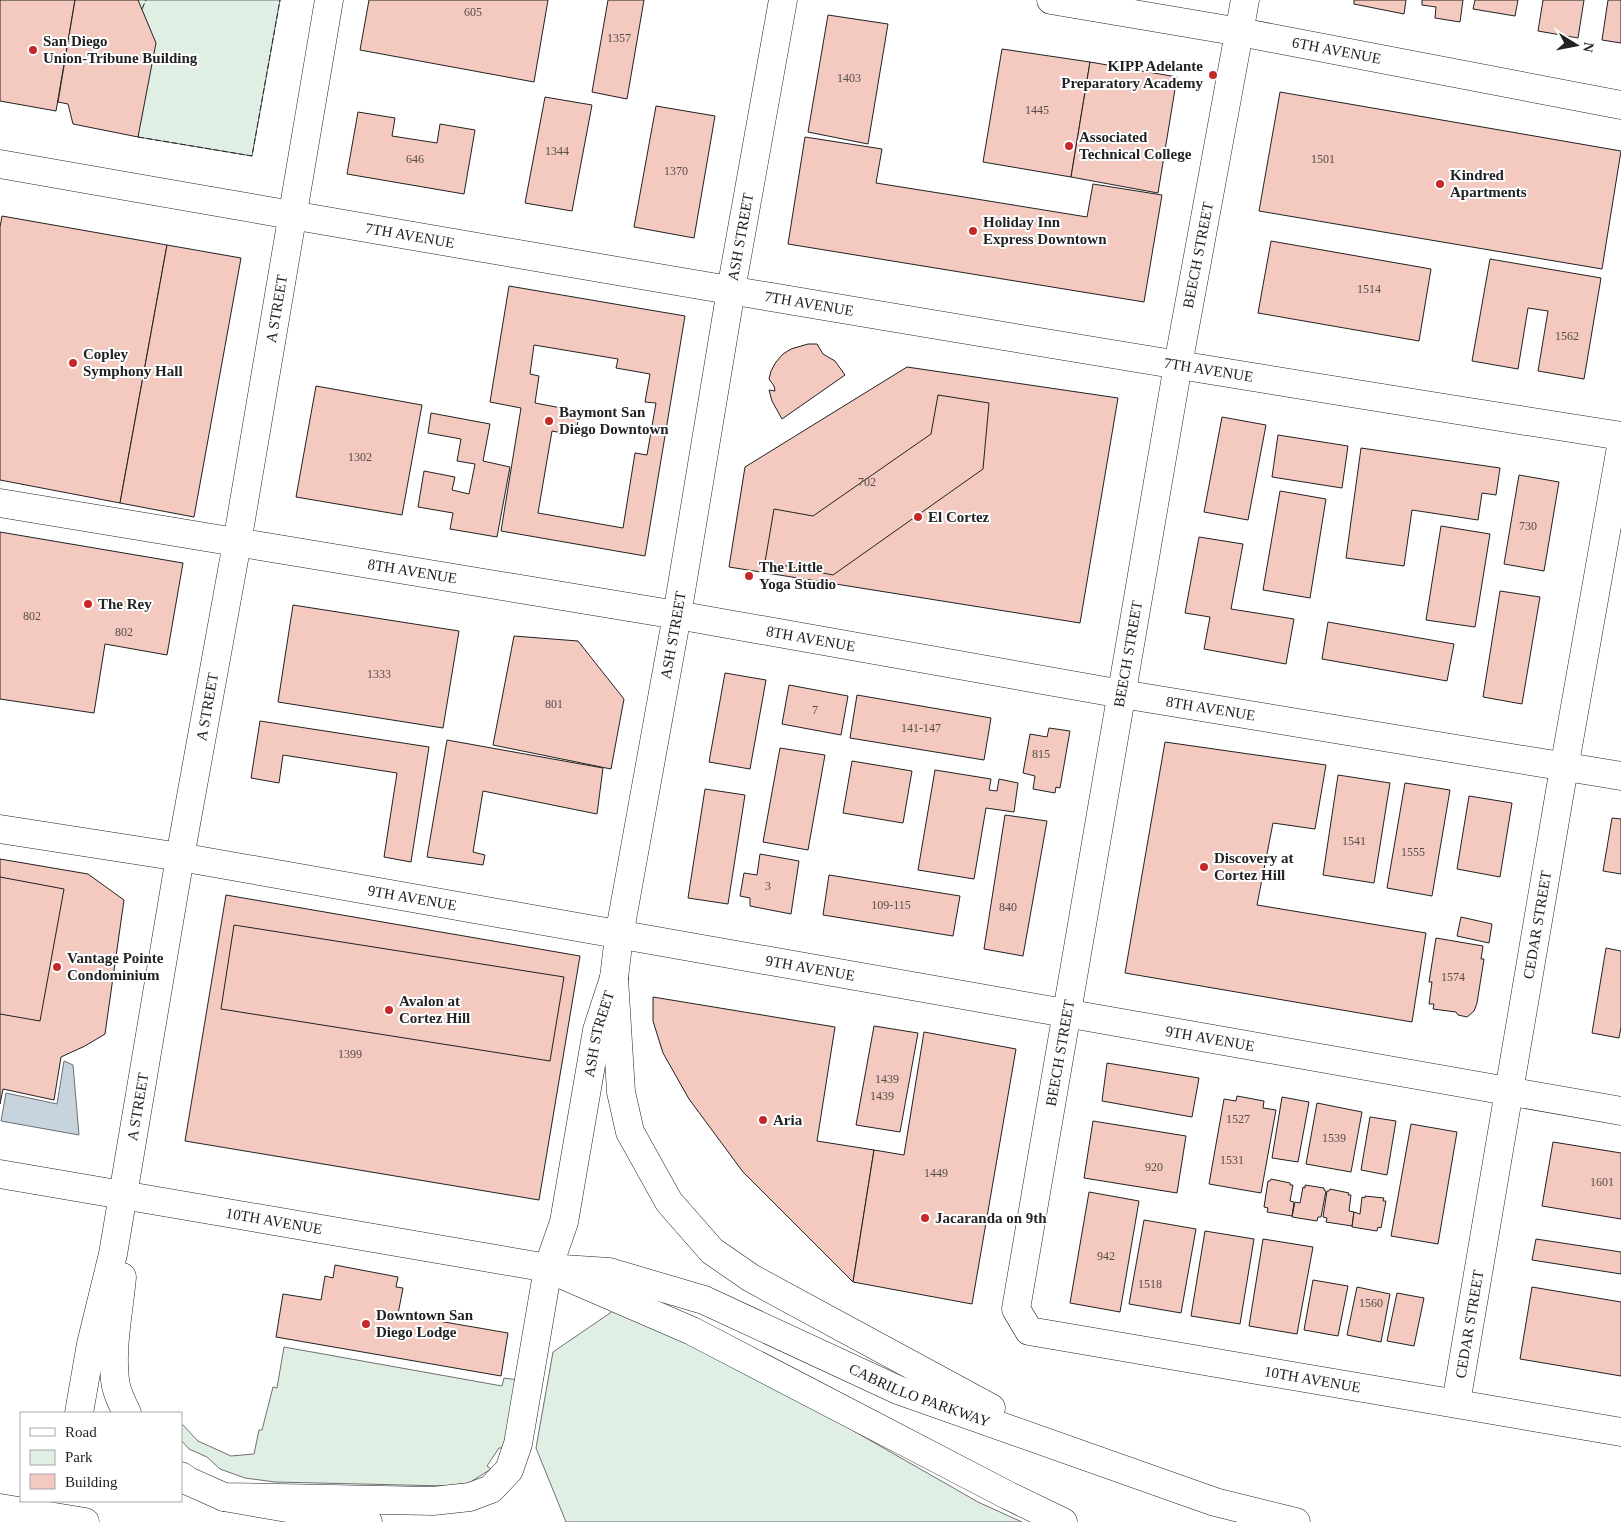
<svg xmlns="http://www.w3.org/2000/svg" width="1621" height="1522" font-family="Georgia,serif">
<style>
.green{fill:#e0efe3;stroke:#6f6f6f}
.water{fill:#c7d3dd;stroke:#6f6f6f}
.building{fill:#f3c9c0;stroke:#222;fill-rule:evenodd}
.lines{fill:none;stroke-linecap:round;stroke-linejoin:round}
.minor-casing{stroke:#222;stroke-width:29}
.major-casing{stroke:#222;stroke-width:29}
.highway-casing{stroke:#222;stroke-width:29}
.minor{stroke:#fff;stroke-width:28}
.major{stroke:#fff;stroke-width:28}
.highway{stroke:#fff;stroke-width:28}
.fence{stroke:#222;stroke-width:1;stroke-dasharray:6 2.5;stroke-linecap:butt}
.poi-dot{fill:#c62828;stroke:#fff;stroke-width:2}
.labels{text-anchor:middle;stroke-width:4;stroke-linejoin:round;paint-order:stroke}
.number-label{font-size:12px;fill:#564c4a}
.poi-label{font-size:15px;font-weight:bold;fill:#222;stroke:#fff;text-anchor:start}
.street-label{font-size:15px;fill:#222;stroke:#fff}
</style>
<rect width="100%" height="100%" fill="#fff"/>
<g class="green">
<path d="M138,0H280L252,156L138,137Z"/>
<path d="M613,1311L661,1329L838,1422L978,1502L1022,1522H566L536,1448L553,1352Z"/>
<path d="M284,1347L502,1386L504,1378L518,1380L504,1448H499L487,1466L491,1469L469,1483L447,1486L275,1482L245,1478L220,1469L207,1457L189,1449L181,1440V1423L198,1441L231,1456L254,1454L259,1430H262L273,1387L277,1388Z"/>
</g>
<path class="water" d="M64,1061L73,1065L79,1135L1,1121L6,1093L57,1104Z"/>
<g class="building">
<path d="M0,0H75L56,111L0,101Z"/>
<path d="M75,0H138L156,43L138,137L73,124L68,104L58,102Z"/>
<path d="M369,0H548L534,82L360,50Z"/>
<path d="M608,0H644L627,99L592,92Z"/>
<path d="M1354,0H1406L1404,14L1354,4Z"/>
<path d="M1422,0H1463L1460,22L1435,18L1436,7L1422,5Z"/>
<path d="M1475,0H1518L1515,16L1473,9Z"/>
<path d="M1543,0H1584L1578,38L1538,31Z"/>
<path d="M1608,0H1621V43L1602,40Z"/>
<path d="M828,15L888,24L868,144L808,132Z"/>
<path d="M1002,49L1090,62L1071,177L983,162Z"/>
<path d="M1090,62L1177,77L1158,193L1071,177Z"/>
<path d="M1280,92L1621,151L1602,269L1259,211Z"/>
<path d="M545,97L592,105L572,211L525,203Z"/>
<path d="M656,106L715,116L694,238L634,227Z"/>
<path d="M358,112L395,118L392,136L437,143L440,124L475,130L464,194L347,174Z"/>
<path d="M805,137L882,149L876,183L964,197L1087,217L1093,184L1162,195L1144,302L788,244Z"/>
<path d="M2,216L167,245L120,503L0,480V227Z"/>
<path d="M1271,241L1431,269L1419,341L1258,313Z"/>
<path d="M167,245L241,258L194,517L120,503Z"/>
<path d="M1490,259L1601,278L1584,379L1538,371L1548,311L1528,308L1518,369L1472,361Z"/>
<path d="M509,286L685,316L645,556L501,531L521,408L490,402ZM534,345L618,359L616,368L650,374L645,402L656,403L647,455L635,453L623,528L538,513L552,431L567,434L569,426L577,427L579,415L571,413L572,410L535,403L539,376L530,374Z"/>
<path d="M808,344H817L823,354L835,361L845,375L782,419L772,401L769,390L775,391L774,386L769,379L771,371L776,362L783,354L791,349Z"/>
<path d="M907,367L1118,398L1080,623L729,567L745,467Z"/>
<path d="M316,386L422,405L402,515L296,497Z"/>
<path d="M938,395L989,403L983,469L833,575L765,562L774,509L813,516L931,434Z"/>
<path d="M431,413L490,424L483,461L510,467L497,537L450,529L453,513L418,507L424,471L455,477L452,490L469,494L475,464L457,461L461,439L428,433Z"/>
<path d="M1222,417L1266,425L1248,520L1204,512Z"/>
<path d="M1278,435L1348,446L1342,488L1272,477Z"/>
<path d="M1361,448L1500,468L1496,495L1482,493L1478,520L1412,510L1404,566L1346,558Z"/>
<path d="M1519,475L1559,482L1544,571L1504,564Z"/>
<path d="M1280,491L1326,499L1310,598L1263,590Z"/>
<path d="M1441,526L1490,534L1475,627L1426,620Z"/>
<path d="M0,532L183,563L167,655L105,644L94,713L0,699Z"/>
<path d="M1199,537L1243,544L1231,609L1294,619L1286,664L1204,649L1210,617L1185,613Z"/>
<path d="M1500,591L1540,597L1522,704L1483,697Z"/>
<path d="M293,605L459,631L443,728L278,702Z"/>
<path d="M1328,622L1454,644L1447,681L1322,659Z"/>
<path d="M514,636L578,641L624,699L611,769L493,745Z"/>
<path d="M725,673L766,680L750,769L709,762Z"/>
<path d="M789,685L848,696L841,735L782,724Z"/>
<path d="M857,695L991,718L984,760L850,738Z"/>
<path d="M260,721L429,747L411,862L384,857L397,773L283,755L279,783L251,778Z"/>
<path d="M1049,728L1070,731L1060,788L1056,787L1055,793L1033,789L1035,776L1023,773L1030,734L1047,737Z"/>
<path d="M447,740L603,768L597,814L483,791L473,852L485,855L483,865L427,857Z"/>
<path d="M1165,742L1326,765L1315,829L1273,823L1257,905L1426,933L1412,1022L1125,973Z"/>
<path d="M780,748L825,755L808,850L763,842Z"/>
<path d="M852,761L912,771L903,823L843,813Z"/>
<path d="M935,770L991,779L989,790L997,791L999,779L1018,783L1014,812L986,808L974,879L918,870Z"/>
<path d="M1338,775L1390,783L1374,883L1323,875Z"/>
<path d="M1405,783L1450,790L1432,896L1387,888Z"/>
<path d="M705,789L745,795L728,904L688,898Z"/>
<path d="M1469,796L1512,803L1500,877L1457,869Z"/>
<path d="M1005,815L1047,821L1023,956L984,949Z"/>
<path d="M1612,818L1621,819V874L1603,871Z"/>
<path d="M760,854L799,861L791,914L750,906V898L740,896L744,873L757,875Z"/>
<path d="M0,859L88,874L124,900L105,1034L85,1046L61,1057L54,1100L3,1089L0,1104Z"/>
<path d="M829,875L960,896L953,936L823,915Z"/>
<path d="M0,877L64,889L40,1021L0,1014Z"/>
<path d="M226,895L580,956L539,1200L185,1141Z"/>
<path d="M1461,917L1492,924L1489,943L1457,936Z"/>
<path d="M234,925L564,977L550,1061L221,1009Z"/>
<path d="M1436,938L1483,946L1481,959H1484L1477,1003L1474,1011L1467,1017L1458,1015L1456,1012L1433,1009L1434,1004H1429L1432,982H1429Z"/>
<path d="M1606,948L1621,951V1027L1619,1038L1592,1033Z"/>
<path d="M653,997L835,1027L817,1141L874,1150L853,1282L743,1172L689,1099L663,1053L653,1021Z"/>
<path d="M874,1026L918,1033L900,1132L856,1125Z"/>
<path d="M924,1032L1016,1049L972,1304L853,1282L874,1150L904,1155Z"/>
<path d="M1107,1063L1199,1078L1192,1117L1102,1101Z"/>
<path d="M1237,1096L1264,1101L1263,1108L1276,1110L1261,1193L1209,1184L1224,1099L1236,1101Z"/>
<path d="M1282,1097L1309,1102L1298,1162L1272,1158Z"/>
<path d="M1317,1103L1362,1112L1351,1172L1306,1164Z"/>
<path d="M1370,1117L1396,1121L1387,1175L1361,1170Z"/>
<path d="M1093,1121L1186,1136L1177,1193L1084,1178Z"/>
<path d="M1411,1124L1457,1132L1438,1244L1391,1236Z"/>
<path d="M1553,1142L1621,1153V1219L1542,1206Z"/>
<path d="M1271,1179L1290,1183V1185H1293L1290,1201L1294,1202L1292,1216L1267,1212L1268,1208L1264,1207L1268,1181H1270Z"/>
<path d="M1305,1185L1324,1188V1190L1326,1191L1321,1217H1318L1317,1221L1292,1217L1295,1202L1300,1203L1303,1187L1305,1188Z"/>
<path d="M1330,1189L1349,1193L1348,1195H1351L1349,1211L1354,1212L1352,1226L1326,1222L1327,1218L1323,1217L1327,1191H1329Z"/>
<path d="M1089,1192L1139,1201L1120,1312L1070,1303Z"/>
<path d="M1365,1196L1384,1198L1383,1201H1386L1381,1228L1378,1227L1377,1231L1352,1227L1354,1212L1360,1214L1362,1197L1365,1198Z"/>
<path d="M1144,1220L1196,1229L1181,1313L1129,1304Z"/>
<path d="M1205,1231L1254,1239L1240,1324L1191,1316Z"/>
<path d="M1263,1239L1313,1247L1297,1334L1249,1326Z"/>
<path d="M1536,1239L1621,1252V1274L1532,1260Z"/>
<path d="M335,1265L398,1277L396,1287L403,1288L398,1314L508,1333L501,1376L276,1337L283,1294L321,1300L325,1276L333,1278Z"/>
<path d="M1313,1280L1348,1286L1338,1336L1304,1330Z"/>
<path d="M1357,1287L1390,1294L1381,1342L1347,1335Z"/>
<path d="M1532,1287L1621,1302V1376L1520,1359Z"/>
<path d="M1397,1293L1424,1298L1414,1346L1387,1341Z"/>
</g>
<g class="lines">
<g class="minor-casing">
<g id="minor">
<path id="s1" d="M1245,0L1178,365L1016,1309L1029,1331L1621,1432"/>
<path id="s2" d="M0,164C540,259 1080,351 1621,436"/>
<path id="s3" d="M0,503L677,615L1122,694L1621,776"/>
<path id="s4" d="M0,829L180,857L1621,1111"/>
<path id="s5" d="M548,1268L564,1222L597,1030L614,978"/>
<path id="s6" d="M1456,1403L1559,797L1621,447"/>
</g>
</g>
<g class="major-casing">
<g id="major">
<path id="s7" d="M1051,0L1240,32L1621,105"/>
<path id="s8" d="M614,978L619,936L677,615L731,290L783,0"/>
<path id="s9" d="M0,1174L548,1268L518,1444L509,1470L491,1489L470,1497L433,1501L224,1497L188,1481L181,1476"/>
<path d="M122,1277C119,1311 111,1346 115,1380C116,1391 122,1403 127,1413"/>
<path id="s10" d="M79,1413L91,1344L113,1254L180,857L237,543L329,0"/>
<path d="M0,1508L85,1522"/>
</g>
</g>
<g class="highway-casing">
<g id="highway">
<path d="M614,978L621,1092L630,1132L669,1202L712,1251L751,1278L991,1408"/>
<path id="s11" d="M548,1268L609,1272L704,1300L898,1390L1215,1502L1296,1522"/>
<path d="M565,1276L692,1331L1009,1496L1063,1522"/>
<path d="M224,1497L368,1522"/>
</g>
</g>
<use href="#minor" class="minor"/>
<use href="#major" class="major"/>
<use href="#highway" class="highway"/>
<g class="fence">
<path d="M142,9L146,0"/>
<path d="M138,137L252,156L280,0"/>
</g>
</g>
<g class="poi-dot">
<circle cx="33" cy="50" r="5"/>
<circle cx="1213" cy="75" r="5"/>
<circle cx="1069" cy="146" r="5"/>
<circle cx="1440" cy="184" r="5"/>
<circle cx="973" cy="231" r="5"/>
<circle cx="73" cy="363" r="5"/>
<circle cx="549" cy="421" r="5"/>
<circle cx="918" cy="517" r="5"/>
<circle cx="749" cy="576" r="5"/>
<circle cx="88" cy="604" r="5"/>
<circle cx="1204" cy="867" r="5"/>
<circle cx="57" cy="967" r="5"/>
<circle cx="389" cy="1010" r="5"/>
<circle cx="763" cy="1120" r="5"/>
<circle cx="925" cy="1218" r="5"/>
<circle cx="366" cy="1324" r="5"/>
</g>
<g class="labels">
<g class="number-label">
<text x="473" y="16">605</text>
<text x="619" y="42">1357</text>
<text x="849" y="82">1403</text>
<text x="1037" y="114">1445</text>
<text x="557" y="155">1344</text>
<text x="415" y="163">646</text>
<text x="1323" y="163">1501</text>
<text x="676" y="175">1370</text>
<text x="1369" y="293">1514</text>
<text x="1567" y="340">1562</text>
<text x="360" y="461">1302</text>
<text x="867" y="486">702</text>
<text x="1528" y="530">730</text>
<text x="32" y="620">802</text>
<text x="124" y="636">802</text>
<text x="379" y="678">1333</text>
<text x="554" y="708">801</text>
<text x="815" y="714">7</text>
<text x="921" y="732">141-147</text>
<text x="1041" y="758">815</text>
<text x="1354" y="845">1541</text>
<text x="1413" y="856">1555</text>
<text x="768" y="890">3</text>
<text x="891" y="909">109-115</text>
<text x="1008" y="911">840</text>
<text x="1453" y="981">1574</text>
<text x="350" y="1058">1399</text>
<text x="887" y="1083">1439</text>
<text x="882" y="1100">1439</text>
<text x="1238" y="1123">1527</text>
<text x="1334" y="1142">1539</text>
<text x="1232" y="1164">1531</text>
<text x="1154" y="1171">920</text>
<text x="936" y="1177">1449</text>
<text x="1602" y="1186">1601</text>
<text x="1106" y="1260">942</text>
<text x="1150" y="1288">1518</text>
<text x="1371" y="1307">1560</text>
</g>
<g class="poi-label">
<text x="43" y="46">San Diego<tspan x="43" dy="17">Union-Tribune Building</tspan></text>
<text x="1203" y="71" text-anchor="end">KIPP Adelante<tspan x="1203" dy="17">Preparatory Academy</tspan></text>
<text x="1079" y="142">Associated<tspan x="1079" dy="17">Technical College</tspan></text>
<text x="1450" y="180">Kindred<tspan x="1450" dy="17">Apartments</tspan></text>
<text x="983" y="227">Holiday Inn<tspan x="983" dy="17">Express Downtown</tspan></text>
<text x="83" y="359">Copley<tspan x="83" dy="17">Symphony Hall</tspan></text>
<text x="559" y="417">Baymont San<tspan x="559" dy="17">Diego Downtown</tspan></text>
<text x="928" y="522">El Cortez</text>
<text x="759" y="572">The Little<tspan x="759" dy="17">Yoga Studio</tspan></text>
<text x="98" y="609">The Rey</text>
<text x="1214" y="863">Discovery at<tspan x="1214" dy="17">Cortez Hill</tspan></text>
<text x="67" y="963">Vantage Pointe<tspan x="67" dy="17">Condominium</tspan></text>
<text x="399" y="1006">Avalon at<tspan x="399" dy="17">Cortez Hill</tspan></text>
<text x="773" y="1125">Aria</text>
<text x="935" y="1223">Jacaranda on 9th</text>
<text x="376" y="1320">Downtown San<tspan x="376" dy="17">Diego Lodge</tspan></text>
</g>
<g class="street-label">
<text dy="5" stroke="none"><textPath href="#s7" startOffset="290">6TH AVENUE</textPath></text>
<text dy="5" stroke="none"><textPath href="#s2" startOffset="416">7TH AVENUE</textPath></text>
<text dy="5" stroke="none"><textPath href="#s8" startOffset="752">ASH STREET</textPath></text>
<text transform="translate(1198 255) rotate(-79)" y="5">BEECH STREET</text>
<text dy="5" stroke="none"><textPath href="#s2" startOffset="821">7TH AVENUE</textPath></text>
<text dy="5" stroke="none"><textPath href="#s10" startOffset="1122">A STREET</textPath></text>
<text dy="5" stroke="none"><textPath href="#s2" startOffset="1226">7TH AVENUE</textPath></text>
<text dy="5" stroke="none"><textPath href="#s3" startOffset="418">8TH AVENUE</textPath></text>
<text dy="5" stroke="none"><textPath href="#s8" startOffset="348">ASH STREET</textPath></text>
<text dy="5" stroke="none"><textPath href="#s3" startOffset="822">8TH AVENUE</textPath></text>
<text transform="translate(1128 654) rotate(-80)" y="5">BEECH STREET</text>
<text dy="5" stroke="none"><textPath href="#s10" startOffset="718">A STREET</textPath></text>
<text dy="5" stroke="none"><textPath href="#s3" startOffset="1228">8TH AVENUE</textPath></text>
<text dy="5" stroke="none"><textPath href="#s4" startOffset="418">9TH AVENUE</textPath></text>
<text dy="5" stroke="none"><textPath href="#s6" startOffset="485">CEDAR STREET</textPath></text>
<text dy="5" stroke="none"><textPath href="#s4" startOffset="822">9TH AVENUE</textPath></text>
<text dy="5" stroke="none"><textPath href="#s5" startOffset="240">ASH STREET</textPath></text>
<text dy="5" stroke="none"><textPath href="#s4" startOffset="1228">9TH AVENUE</textPath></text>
<text transform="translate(1060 1053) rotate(-80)" y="5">BEECH STREET</text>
<text dy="5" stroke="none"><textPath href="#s10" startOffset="312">A STREET</textPath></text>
<text dy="5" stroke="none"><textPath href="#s9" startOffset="278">10TH AVENUE</textPath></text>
<text dy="5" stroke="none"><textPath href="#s6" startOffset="80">CEDAR STREET</textPath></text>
<text dy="5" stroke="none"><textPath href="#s1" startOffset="1642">10TH AVENUE</textPath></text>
<text dy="5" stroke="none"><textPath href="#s11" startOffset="396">CABRILLO PARKWAY</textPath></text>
</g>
</g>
<rect x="20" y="1412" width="162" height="90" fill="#ffffff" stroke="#a7a7a7"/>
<rect x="30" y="1428" width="25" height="8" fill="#ffffff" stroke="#a7a7a7"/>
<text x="65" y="1437" font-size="15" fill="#222222">Road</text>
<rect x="30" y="1450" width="25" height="15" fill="#e0efe3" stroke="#a7a7a7"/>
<text x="65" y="1462" font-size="15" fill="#222222">Park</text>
<rect x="30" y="1474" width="25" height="15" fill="#f3c9c0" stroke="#a7a7a7"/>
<text x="65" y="1487" font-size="15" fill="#222222">Building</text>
<g transform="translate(1576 45) rotate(100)" stroke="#ffffff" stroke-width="4" paint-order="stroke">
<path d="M0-4L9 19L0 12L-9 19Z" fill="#222222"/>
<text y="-8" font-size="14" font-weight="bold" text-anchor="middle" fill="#222222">N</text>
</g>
</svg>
